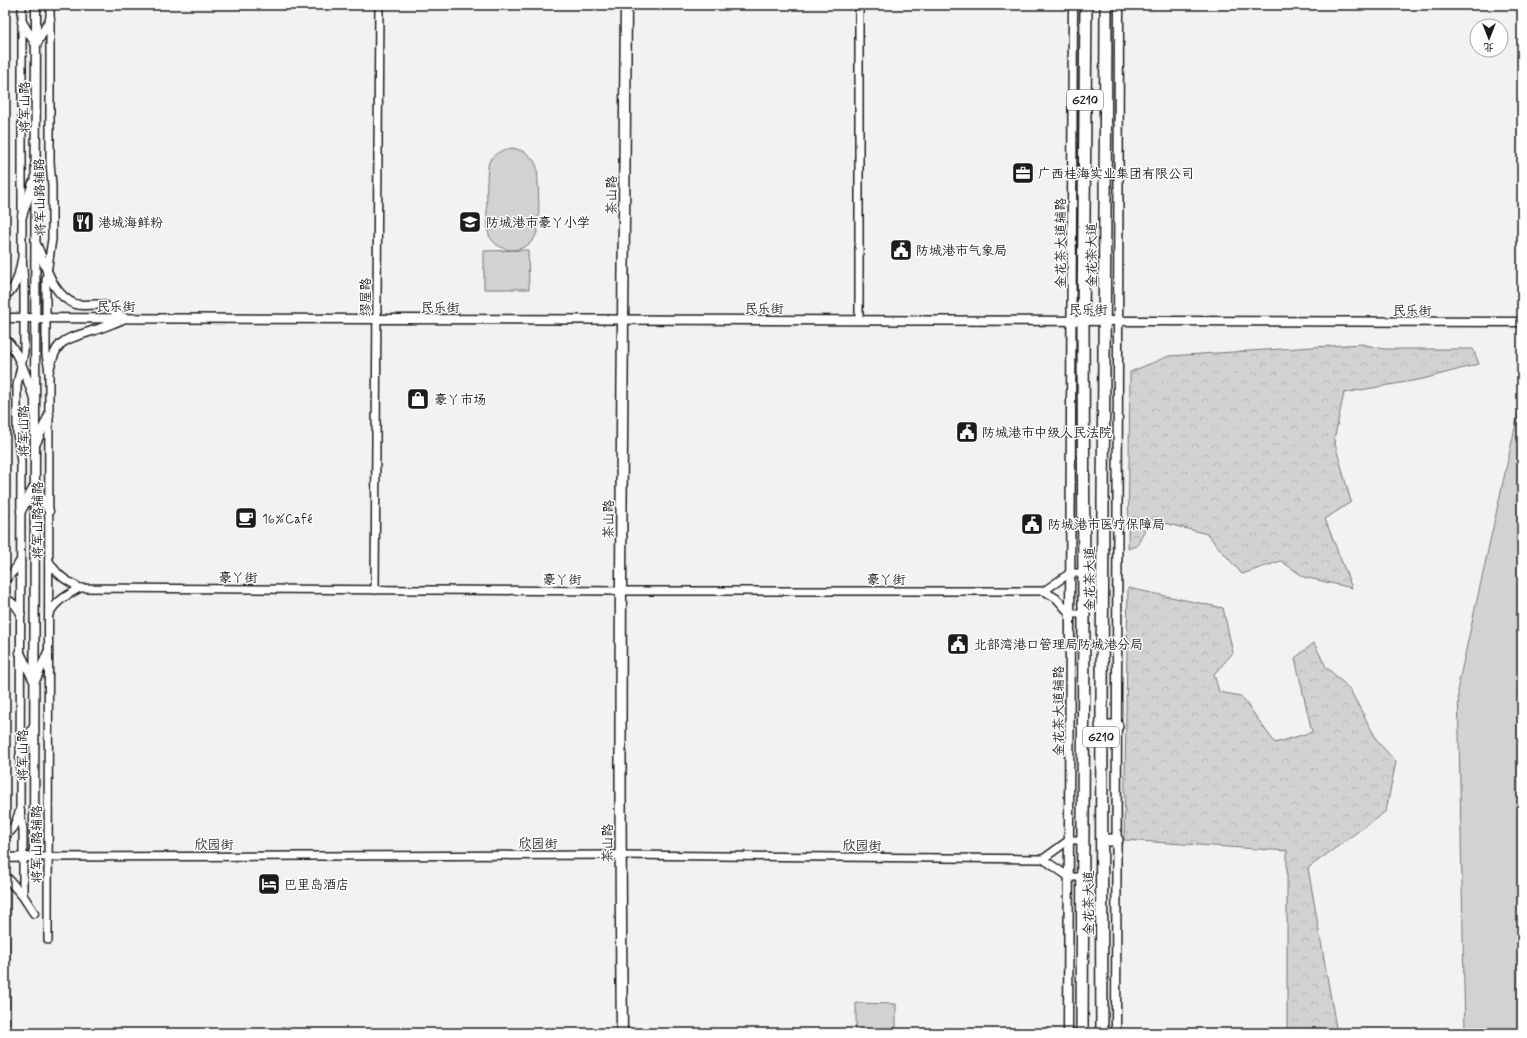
<svg xmlns="http://www.w3.org/2000/svg" width="1527" height="1038" font-family="Mynerve,'LXGW WenKai TC',sans-serif">
<style>
.grass{fill:url(#grass-dots);stroke:#777}
.forest{fill:url(#forest-crowns);stroke:#777}
.green{fill:#d2d2d2;stroke:#777}
.lines{fill:none;stroke-linecap:round;stroke-linejoin:round}
.minor-casing{stroke:#1c1c1c;stroke-width:10}
.tertiary-casing{stroke:#1c1c1c;stroke-width:11}
.secondary-casing{stroke:#1c1c1c;stroke-width:13}
.trunk-casing{stroke:#1c1c1c;stroke-width:14}
.minor{stroke:#fff;stroke-width:7}
.tertiary{stroke:#fff;stroke-width:8}
.secondary{stroke:#fff;stroke-width:10}
.trunk{stroke:#fff;stroke-width:11}
.labels{text-anchor:middle;stroke-width:3;stroke-linejoin:round;paint-order:stroke}
.shield{fill:#fff;stroke:#606060;stroke-width:1}
.shield-label{font-size:12px;font-weight:bold;fill:#1c1c1c}
.street-label{font-size:13px;fill:#1c1c1c;stroke:#fff}
.poi-label{font-size:13px;fill:#1c1c1c;stroke:#fff;text-anchor:start}
</style>
<defs>
<pattern id="grass-dots" width="8" height="8" patternUnits="userSpaceOnUse"><rect width="8" height="8" fill="#d2d2d2"/><path d="M2 2h.1M6 6h.1" fill="none" stroke="#b4b4b4" stroke-width="1.8" stroke-linecap="round"/></pattern>
<pattern id="forest-crowns" width="20" height="18" patternUnits="userSpaceOnUse"><rect width="20" height="18" fill="#d2d2d2"/><path d="M2 6a3 3 0 1 1 6 0M12 15a3 3 0 1 1 6 0" fill="none" stroke="#b4b4b4"/></pattern>
</defs>
<rect width="100%" height="100%" fill="#f2f2f2"/>
<filter id="ink" filterUnits="userSpaceOnUse"><feTurbulence type="fractalNoise" baseFrequency=".025" numOctaves="2"/><feDisplacementMap in="SourceGraphic" scale="8" xChannelSelector="R" yChannelSelector="G"/><feConvolveMatrix kernelMatrix="1 2 1 2 8 2 1 2 1" color-interpolation-filters="sRGB"/></filter>
<g filter="url(#ink)">
<rect class="grass" x="5" y="877" width="5" height="146"/>
<g class="forest">
<path d="M1362,344L1384,349H1473L1479,364L1423,379L1344,393L1334,440L1351,502L1325,519L1352,588L1304,577L1281,561L1242,574L1207,534L1149,519L1138,545L1128,549L1130,372L1169,356Z"/>
<path d="M1128,588L1223,608L1233,653L1214,674L1219,692L1241,696L1275,743L1312,732L1295,658L1314,643L1326,667L1349,688L1378,742L1396,762L1386,811L1308,868L1337,1033H1287V851L1124,840Z"/>
</g>
<g class="green">
<path d="M512,148C524,150 533,156 537,167C538,181 541,225 536,235C532,244 522,250 511,250C502,249 493,244 489,235C486,228 486,169 489,162C494,153 502,150 512,148Z"/>
<path d="M528,250L529,289H484V251Z"/>
<path d="M1522,396V1033H1465L1458,686Z"/>
<path d="M856,1003L896,1004V1033H856Z"/>
</g>
<g class="lines">
<g class="minor-casing">
<g id="minor">
<path d="M22,5V260L24,280V352L17,385V433L21,462L20,811L23,830V896"/>
<path d="M859,320V5"/>
<path d="M49,561C58,576 65,580 80,588L621,591H1044"/>
<path d="M1084,573H1070L1044,591L1056,598L1070,614H1084"/>
<path d="M5,580L13,572L20,561"/>
<path d="M375,590L379,5"/>
<path d="M5,597L15,605L21,614"/>
<path d="M49,614C56,601 67,595 80,588"/>
<path d="M34,857L620,855L1043,859"/>
<path d="M1082,877H1069L1043,859L1069,840H1082"/>
<path d="M48,940L49,370L46,355V280L52,239V186L50,162V5"/>
</g>
</g>
<g class="tertiary-casing">
<g id="tertiary">
<path d="M22,22L36,45"/>
<path d="M36,45L50,19"/>
<path d="M22,216L33,183"/>
<path d="M37,246C46,266 52,295 75,304C83,307 94,303 103,305C110,307 118,314 124,318"/>
<path d="M5,295C18,287 19,274 22,260"/>
<path d="M5,318L1522,322"/>
<path d="M5,339C18,350 27,379 33,395"/>
<path d="M49,370C57,337 66,340 95,330C104,327 113,323 121,320"/>
<path d="M36,443L49,415"/>
<path d="M35,487L49,511"/>
<path d="M21,511L34,487"/>
<path d="M20,653L33,679"/>
<path d="M36,679L48,652"/>
<path d="M20,757L33,728"/>
<path d="M5,835C14,830 17,820 20,811"/>
<path d="M5,858L34,857L36,5"/>
<path d="M5,878L8,879L23,896L34,913"/>
<path d="M1068,1033L1073,5"/>
<path d="M1116,1033L1119,5"/>
</g>
</g>
<g class="secondary-casing">
<path id="secondary" d="M622,1033C618,690 623,348 626,5"/>
</g>
<g class="trunk-casing">
<g id="trunk">
<path d="M1101,726H1117"/>
<path d="M1102,840H1117"/>
<path d="M1082,1033L1084,614L1083,321L1086,5"/>
<path d="M1102,1033C1100,690 1105,348 1106,5"/>
</g>
</g>
<use href="#minor" class="minor"/>
<use href="#tertiary" class="tertiary"/>
<use href="#secondary" class="secondary"/>
<use href="#trunk" class="trunk"/>
</g>
</g>
<defs>
<g id="office-square" transform="scale(1.15)"><rect x="-9" y="-9" width="18" height="18" rx="4" fill="#1c1c1c" stroke="#fff"/><path d="M-6-3h4V-5.5h4V-3h4V5H-6ZM-1-4.5V-3h2v-1.5ZM-6 0V1H6V0Z" fill="#fff"/></g>
<g id="restaurant-square" transform="scale(1.15)"><rect x="-9" y="-9" width="18" height="18" rx="4" fill="#1c1c1c" stroke="#fff"/><path d="M-5-6h1v4h1v-4h1v4h1v-4h1v5L-1.5 .5V6h-2V.5L-5-1ZM5-6V6H3V1.5H1.5Q1.5-4 5-6Z" fill="#fff"/></g>
<g id="school-square" transform="scale(1.15)"><rect x="-9" y="-9" width="18" height="18" rx="4" fill="#1c1c1c" stroke="#fff"/><path d="M0-5L7-2L0 1L-7-2ZM-4 1L0 2.5L4 1V4Q0 6-4 4Z" fill="#fff"/></g>
<g id="civic-square" transform="scale(1.15)"><rect x="-9" y="-9" width="18" height="18" rx="4" fill="#1c1c1c" stroke="#fff"/><path d="M-.6-6.5H3V-4.5H.6V-3L4-1V1h2V6H-6V1h2V-1L-.6-3ZM-1.2 2.5V6h2.4V2.5Z" fill="#fff"/></g>
<g id="shop-square" transform="scale(1.15)"><rect x="-9" y="-9" width="18" height="18" rx="4" fill="#1c1c1c" stroke="#fff"/><path d="M-5-2.5h2.3a2.7 3.5 0 0 1 5.4 0H5L5.5 6h-11ZM-1.5-2.5h3a1.5 2.3 0 0 0-3 0Z" fill="#fff"/></g>
<g id="cafe-square" transform="scale(1.15)"><rect x="-9" y="-9" width="18" height="18" rx="4" fill="#1c1c1c" stroke="#fff"/><path d="M-5.5-4.5H6V0H3Q3 3.5 0 3.5H-2.5Q-5.5 3.5-5.5 0ZM3-3.2v2h1.7v-2ZM-6 4.5H4V6H-6Z" fill="#fff"/></g>
<g id="hotel-square" transform="scale(1.15)"><rect x="-9" y="-9" width="18" height="18" rx="4" fill="#1c1c1c" stroke="#fff"/><path d="M-6-4.5h1.5V1H6V5H4.5V3h-9V5H-6ZM-4 0a1.8 1.8 0 1 1 3.6 0ZM.5 0V-2.5h3Q6-2.5 6 0Z" fill="#fff"/></g>
</defs>
<g fill-rule="evenodd">
<use href="#office-square" x="1023" y="173"/>
<use href="#restaurant-square" x="83" y="222"/>
<use href="#school-square" x="470" y="222"/>
<use href="#civic-square" x="901" y="250"/>
<use href="#shop-square" x="418" y="399"/>
<use href="#civic-square" x="967" y="432"/>
<use href="#cafe-square" x="246" y="518"/>
<use href="#civic-square" x="1032" y="524"/>
<use href="#civic-square" x="958" y="644"/>
<use href="#hotel-square" x="269" y="884"/>
</g>
<g class="labels">
<g class="shield">
<rect x="1067" y="90" width="36" height="20" rx="3"/>
<rect x="1083" y="727" width="36" height="20" rx="3"/>
</g>
<g class="shield-label">
<text x="1085" y="104">G210</text>
<text x="1101" y="741">G210</text>
</g>
<g class="street-label">
<text transform="translate(24 107) rotate(-90)" y="5">将军山路</text>
<text transform="translate(611 195) rotate(-90)" y="5">茶山路</text>
<text transform="translate(39 197) rotate(-91)" y="5">将军山路辅路</text>
<text transform="translate(1060 243) rotate(-90)" y="5">金花茶大道辅路</text>
<text transform="translate(1091 255) rotate(-90)" y="5">金花茶大道</text>
<text transform="translate(365 297) rotate(-90)" y="5">缪屋路</text>
<text x="116" y="311">民乐街</text>
<text x="440" y="312">民乐街</text>
<text x="764" y="313">民乐街</text>
<text x="1088" y="314">民乐街</text>
<text x="1412" y="315">民乐街</text>
<text transform="translate(23 431) rotate(-90)" y="5">将军山路</text>
<text transform="translate(608 519) rotate(-90)" y="5">茶山路</text>
<text transform="translate(37 520) rotate(-90)" y="5">将军山路辅路</text>
<text x="238" y="582">豪丫街</text>
<text x="562" y="584">豪丫街</text>
<text x="886" y="584">豪丫街</text>
<text transform="translate(1089 579) rotate(-90)" y="5">金花茶大道</text>
<text transform="translate(1058 711) rotate(-90)" y="5">金花茶大道辅路</text>
<text transform="translate(22 755) rotate(-90)" y="5">将军山路</text>
<text x="538" y="848">欣园街</text>
<text transform="translate(607 843) rotate(-90)" y="5">茶山路</text>
<text transform="translate(36 844) rotate(-90)" y="5">将军山路辅路</text>
<text x="214" y="849">欣园街</text>
<text x="862" y="850">欣园街</text>
<text transform="translate(1088 903) rotate(-90)" y="5">金花茶大道</text>
</g>
<g class="poi-label">
<text x="1038" y="178">广西桂海实业集团有限公司</text>
<text x="98" y="227">港城海鲜粉</text>
<text x="486" y="227">防城港市豪丫小学</text>
<text x="916" y="255">防城港市气象局</text>
<text x="434" y="404">豪丫市场</text>
<text x="982" y="437">防城港市中级人民法院</text>
<text x="262" y="523">16%Café</text>
<text x="1048" y="529">防城港市医疗保障局</text>
<text x="974" y="649">北部湾港口管理局防城港分局</text>
<text x="284" y="889">巴里岛酒店</text>
</g>
</g>
<rect width="1527" height="1038" fill="none" stroke="#fff" stroke-width="20"/>
<rect x="10" y="10" width="1507" height="1018" fill="none" stroke="#1c1c1c" stroke-width="1.5" filter="url(#ink)"/>
<g transform="translate(1489 38) rotate(180)"><circle r="19" fill="#ffffff" stroke="#a4a4a4"/>
<path d="M0-3L7 15L0 10L-7 15Z" fill="#1c1c1c"/>
<text y="-6" font-size="11" font-weight="bold" text-anchor="middle" fill="#1c1c1c">北</text>
</g>
</svg>
